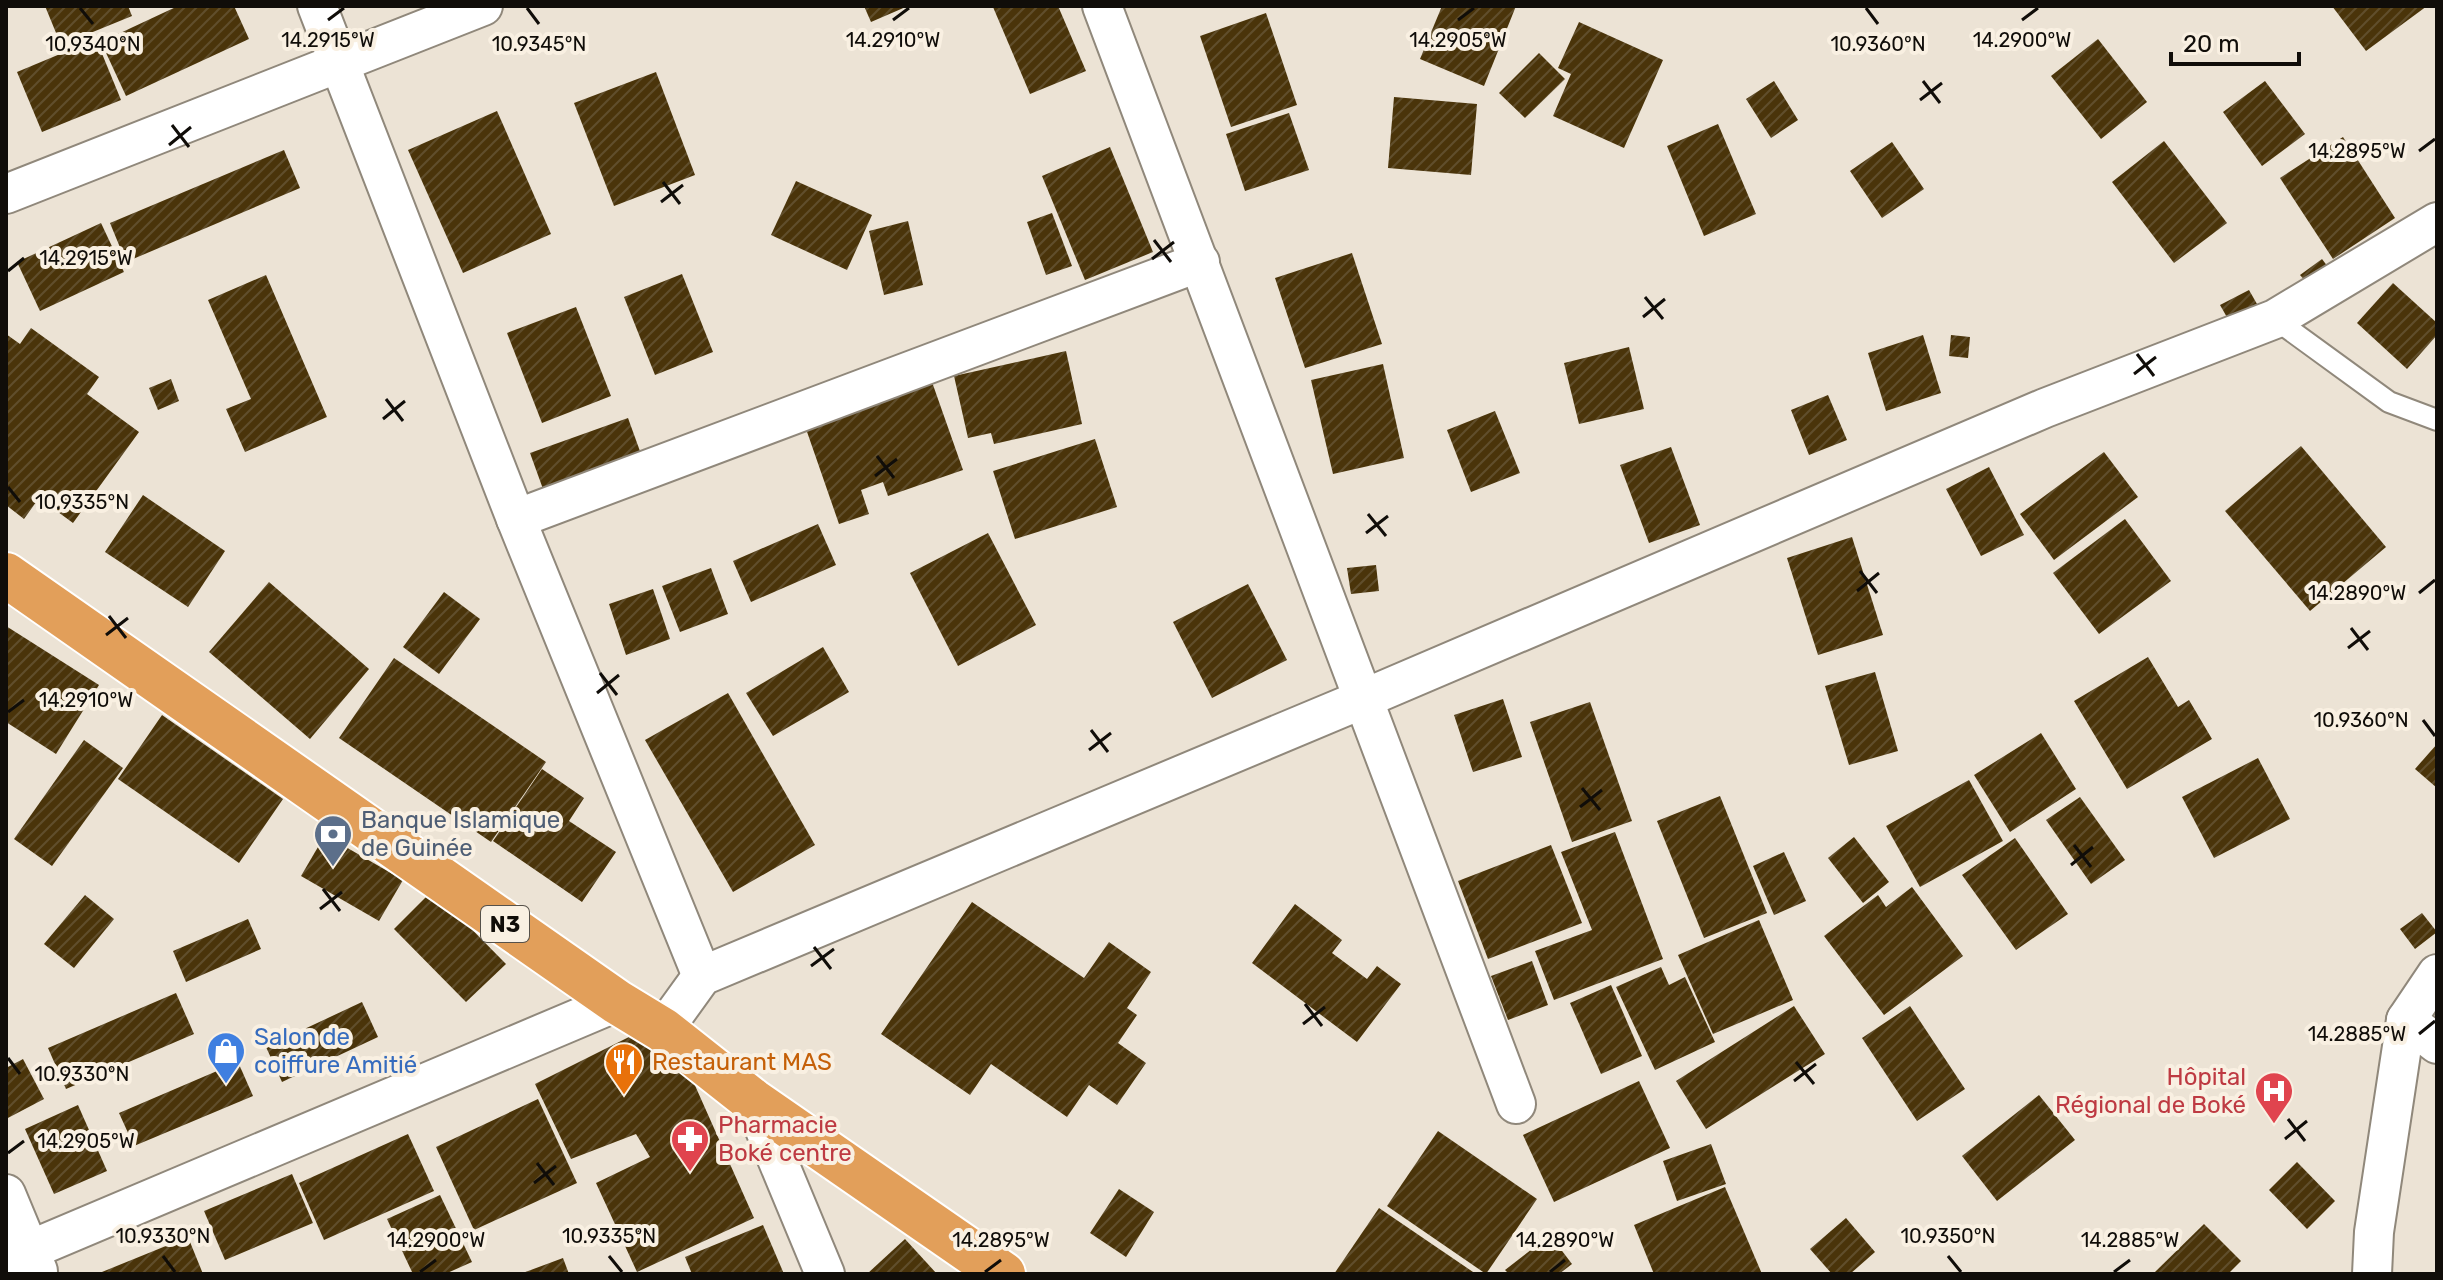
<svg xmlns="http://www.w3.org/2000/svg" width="2443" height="1280" font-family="Rubik,sans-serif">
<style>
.building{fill:url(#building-hatch)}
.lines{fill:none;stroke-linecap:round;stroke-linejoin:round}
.service-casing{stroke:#90887b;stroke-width:24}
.minor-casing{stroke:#90887b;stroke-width:42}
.trunk-casing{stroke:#fff;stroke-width:48}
.service{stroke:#fff;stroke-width:20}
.minor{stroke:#fff;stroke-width:38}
.trunk{stroke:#e29f5a;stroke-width:44}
.ticks{fill:none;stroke:#100d09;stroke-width:3}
.labels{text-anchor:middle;stroke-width:8;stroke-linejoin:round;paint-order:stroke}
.shield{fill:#f9f0e2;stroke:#56514a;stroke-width:2}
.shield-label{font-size:22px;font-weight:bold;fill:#100d09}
.service-label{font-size:24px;fill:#4e5e75;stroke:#f9f0e2;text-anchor:start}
.shop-label{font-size:24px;fill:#366cbe;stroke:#f9f0e2;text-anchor:start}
.food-label{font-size:24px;fill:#c56008;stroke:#f9f0e2;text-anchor:start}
.health-label{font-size:24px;fill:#be3a42;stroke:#f9f0e2;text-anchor:end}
.ticks-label{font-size:20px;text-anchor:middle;fill:#100d09;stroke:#f9f0e2;stroke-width:8;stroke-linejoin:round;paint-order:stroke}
</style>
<defs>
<pattern id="building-hatch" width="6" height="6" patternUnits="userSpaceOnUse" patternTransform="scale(2)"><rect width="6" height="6" fill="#4a340a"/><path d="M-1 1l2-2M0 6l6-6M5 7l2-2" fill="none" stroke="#604e2c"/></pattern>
</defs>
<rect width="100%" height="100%" fill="#ece3d5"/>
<g class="building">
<path d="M45,6H128L132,16L61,45Z"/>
<path d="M178,6H234L249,39L126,96L101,42Z"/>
<path d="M864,6H908L871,22Z"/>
<path d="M1058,6L1086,71L1030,94L993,7Z"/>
<path d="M1442,6H1516L1484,86L1420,59Z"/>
<path d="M2332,6H2427L2366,51Z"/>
<path d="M1266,13L1297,105L1231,127L1200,36Z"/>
<path d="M1579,22L1663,60L1624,148L1553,116L1571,74L1558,68Z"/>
<path d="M96,39L121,100L42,132L17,72Z"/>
<path d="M2098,39L2147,102L2101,139L2051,76Z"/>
<path d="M1539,53L1565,79L1525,118L1499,93Z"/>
<path d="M656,72L695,175L614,206L574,103Z"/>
<path d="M1774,81L1798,120L1771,138L1746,99Z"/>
<path d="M2265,81L2305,134L2262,166L2223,112Z"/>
<path d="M1394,97L1477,104L1471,175L1388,168Z"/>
<path d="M497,111L551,234L463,273L408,150Z"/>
<path d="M1289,113L1309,170L1245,191L1226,134Z"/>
<path d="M1718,124L1756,214L1704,236L1667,146Z"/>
<path d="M2343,137L2395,218L2333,259L2280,178Z"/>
<path d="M2164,141L2227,223L2174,263L2112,182Z"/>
<path d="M1892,142L1924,189L1882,218L1850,171Z"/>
<path d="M1110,147L1153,252L1085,280L1042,176Z"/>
<path d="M284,150L300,188L126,262L110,223Z"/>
<path d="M796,181L872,215L847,270L771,235Z"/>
<path d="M1052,213L1072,266L1046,275L1027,222Z"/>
<path d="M908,221L923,285L884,295L869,231Z"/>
<path d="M101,223L124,272L40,311L17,262Z"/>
<path d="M1352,253L1382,344L1305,368L1275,278Z"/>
<path d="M2322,259L2328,267L2307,283L2300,275Z"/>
<path d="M682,274L713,352L655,375L624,297Z"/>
<path d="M266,275L327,417L245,452L226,409L251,399L208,300Z"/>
<path d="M2393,283L2437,323V335L2407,369L2357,323Z"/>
<path d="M2249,290L2257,304L2228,319L2220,305Z"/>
<path d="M576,307L611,396L542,423L507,333Z"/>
<path d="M31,328L99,377L87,394L139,432L73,523L39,498L24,519L6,505V334L20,344Z"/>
<path d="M1923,335L1941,393L1886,411L1868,353Z"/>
<path d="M1951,335L1970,337L1968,358L1949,356Z"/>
<path d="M1629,347L1644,409L1579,424L1564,363Z"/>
<path d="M1066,351L1082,424L994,444L991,433L968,438L954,376Z"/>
<path d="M1383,364L1404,458L1333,474L1311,380Z"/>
<path d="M171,379L179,401L158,410L149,388Z"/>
<path d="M932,382L963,470L888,496L883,482L861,490L869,514L839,524L805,426Z"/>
<path d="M1828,395L1847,440L1809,455L1791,410Z"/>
<path d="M1495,411L1520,473L1471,492L1447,430Z"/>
<path d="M628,418L641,454L543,489L530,453Z"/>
<path d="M1095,439L1117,507L1015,539L993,471Z"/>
<path d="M2301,446L2386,547L2310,611L2225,511Z"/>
<path d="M1671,447L1700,525L1649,543L1620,465Z"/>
<path d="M2104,452L2138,497L2054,560L2020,514Z"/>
<path d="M1989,467L2024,535L1981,556L1946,489Z"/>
<path d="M143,495L225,551L188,607L105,552Z"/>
<path d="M2125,519L2171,581L2099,634L2053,573Z"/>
<path d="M818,524L836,565L751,602L733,561Z"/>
<path d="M988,533L1036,625L958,666L910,573Z"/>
<path d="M1852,537L1883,635L1818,655L1787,558Z"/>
<path d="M1376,565L1379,591L1351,594L1347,568Z"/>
<path d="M711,568L728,614L680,632L662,586Z"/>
<path d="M269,582L369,669L310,739L209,652Z"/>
<path d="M1248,584L1287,660L1212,698L1173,622Z"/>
<path d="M653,589L670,639L626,655L609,604Z"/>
<path d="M444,592L480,619L439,674L403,647Z"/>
<path d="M6,626L99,685L56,754L6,722Z"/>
<path d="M823,647L849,692L773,736L746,693Z"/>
<path d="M2148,657L2178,707L2189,700L2212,739L2127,789L2074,701Z"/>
<path d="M394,658L546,762L491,842L339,738Z"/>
<path d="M1875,672L1898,751L1849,765L1825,686Z"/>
<path d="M728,693L815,845L733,892L645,740Z"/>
<path d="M1503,699L1522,757L1473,772L1454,715Z"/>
<path d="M1590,702L1632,821L1572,842L1530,722Z"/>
<path d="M162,715L283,799L239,863L118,779Z"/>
<path d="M2041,733L2076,789L2010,832L1974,775Z"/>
<path d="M84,740L123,768L52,866L14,839Z"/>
<path d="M2437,744V788L2415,769Z"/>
<path d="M2258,758L2290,819L2214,858L2182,797Z"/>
<path d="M542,769L584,798L569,821L616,852L582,902L493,841Z"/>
<path d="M1969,780L2003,841L1920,887L1886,826Z"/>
<path d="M1720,796L1767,913L1704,938L1657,821Z"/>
<path d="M2080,797L2125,860L2091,884L2046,820Z"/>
<path d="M1615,832L1663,959L1554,1000L1535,951L1592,930L1561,852Z"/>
<path d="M325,835L403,880L379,921L301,876Z"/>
<path d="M1854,837L1889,882L1863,903L1828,858Z"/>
<path d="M2015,838L2068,914L2016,950L1962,875Z"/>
<path d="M1551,845L1582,923L1488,959L1458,881Z"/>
<path d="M1784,852L1806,901L1774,915L1753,866Z"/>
<path d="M1912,887L1963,956L1884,1015L1824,936L1878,895L1886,907Z"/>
<path d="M433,890L506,964L466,1002L394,929Z"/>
<path d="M85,895L114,919L74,968L44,944Z"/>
<path d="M972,902L1084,978L1109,942L1151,972L1127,1008L1137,1015L1118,1043L1146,1063L1117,1105L1089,1085L1067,1117L991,1064L970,1095L881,1034Z"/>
<path d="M1295,904L1342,940L1332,953L1367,979L1377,966L1401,984L1357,1042L1252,963Z"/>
<path d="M2422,913L2437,932L2415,949L2400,929Z"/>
<path d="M248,919L261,949L186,982L173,951Z"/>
<path d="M1759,920L1793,1000L1713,1034L1678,955Z"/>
<path d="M1532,961L1548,1005L1508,1020L1491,976Z"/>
<path d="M1661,967L1669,985L1685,977L1715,1042L1655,1070L1616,987Z"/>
<path d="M1611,985L1642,1056L1601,1074L1570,1003Z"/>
<path d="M176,993L194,1034L66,1089L48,1048Z"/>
<path d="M362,1002L378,1037L282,1082L266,1047Z"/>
<path d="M1794,1006L1825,1054L1706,1129L1676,1081Z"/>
<path d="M1910,1006L1965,1089L1917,1121L1862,1038Z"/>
<path d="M631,1036L681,1054L754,1218L637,1272L596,1183L650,1157L636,1134L571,1159L535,1084Z"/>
<path d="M23,1059L44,1099L6,1119V1068Z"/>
<path d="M238,1062L253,1096L134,1146L119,1113Z"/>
<path d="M1639,1081L1670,1148L1554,1202L1523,1135Z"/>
<path d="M2039,1095L2075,1140L1997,1201L1962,1156Z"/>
<path d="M538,1099L577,1183L474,1230L436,1147Z"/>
<path d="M78,1105L107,1171L54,1194L25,1129Z"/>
<path d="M1438,1131L1537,1199L1486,1274L1387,1206Z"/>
<path d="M408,1134L434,1191L324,1240L299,1183Z"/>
<path d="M1711,1144L1726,1184L1677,1201L1663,1161Z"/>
<path d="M2297,1162L2335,1201L2307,1229L2269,1190Z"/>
<path d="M292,1174L313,1223L225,1260L204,1211Z"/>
<path d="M1725,1187L1762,1274H1654L1634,1225Z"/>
<path d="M1119,1189L1154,1212L1126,1257L1090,1233Z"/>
<path d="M440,1195L472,1262L445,1274H413L387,1219Z"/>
<path d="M1379,1208L1476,1274H1334Z"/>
<path d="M1846,1218L1875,1252L1850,1274H1832L1810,1249Z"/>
<path d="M2204,1224L2241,1261L2228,1274H2157L2155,1272Z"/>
<path d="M763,1225L784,1274H692L685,1257Z"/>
<path d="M1550,1235L1572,1264L1559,1274H1509L1505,1270Z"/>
<path d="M188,1237L203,1274H97Z"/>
<path d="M905,1239L937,1274H867Z"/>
<path d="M563,1258L569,1274H520Z"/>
</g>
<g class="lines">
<g class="service-casing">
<path id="service" d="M2275,319L2389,402L2437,420"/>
</g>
<g class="minor-casing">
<g id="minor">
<path d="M317,6L516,519L702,976"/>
<path d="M1102,6L1516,1104"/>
<path d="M6,194L483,6"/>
<path d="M516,519L1200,262"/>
<path d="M2406,1020L2437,1044"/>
<path d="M663,1030L702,976L1363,699L2045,408L2275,319L2437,222"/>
<path d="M753,1101L825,1274"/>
<path d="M6,1194L38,1271"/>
<path d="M6,1260L617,1002"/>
<path d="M2372,1274L2374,1232L2406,1020L2437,974"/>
</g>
</g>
<g class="trunk-casing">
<path id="trunk" d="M6,575L617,1002L663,1030L753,1101L1003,1274"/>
</g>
<use href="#service" class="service"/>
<use href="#minor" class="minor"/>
<use href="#trunk" class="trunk"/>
</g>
<path class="ticks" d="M80,8L93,24M527,8L539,24M1866,8L1878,24M328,20L344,8M893,20L909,8M1458,20L1474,8M2022,20L2038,8M1923,81L1940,103M1920,100L1942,83M172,125L189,147M169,145L191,127M2419,151L2435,139M663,182L680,204M661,202L683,185M1154,240L1171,262M1152,259L1174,242M8,271L24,258M1645,297L1663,319M1643,317L1665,299M2137,354L2154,376M2134,374L2156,357M386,399L403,421M383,419L405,401M877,456L894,478M875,476L897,459M8,487L20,502M1368,514L1386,536M1366,533L1388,516M1860,571L1877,593M1857,591L1879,573M2419,593L2435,580M109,616L126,638M2351,628L2368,650M106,635L128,618M2348,648L2370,631M600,673L617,695M597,693L619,675M8,712L24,700M2423,720L2435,736M1091,730L1108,752M1089,750L1111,733M1582,788L1600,810M1580,807L1602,790M2074,845L2091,867M2071,865L2093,847M323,889L340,911M320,909L342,892M814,947L831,969M811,966L834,949M1305,1004L1322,1026M1303,1024L1325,1007M2419,1034L2435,1021M8,1058L20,1074M1796,1062L1814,1084M1794,1081L1816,1064M2288,1119L2305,1141M2285,1139L2307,1121M8,1153L24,1141M537,1163L554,1185M534,1183L556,1166M163,1256L175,1272M609,1256L622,1272M1948,1256L1961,1272M420,1272L436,1260M985,1272L1001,1260M1550,1272L1565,1260M2114,1272L2130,1260"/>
<defs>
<g id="bank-pin" transform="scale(2)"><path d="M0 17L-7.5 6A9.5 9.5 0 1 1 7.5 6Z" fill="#5c6f8a" stroke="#f9f0e2"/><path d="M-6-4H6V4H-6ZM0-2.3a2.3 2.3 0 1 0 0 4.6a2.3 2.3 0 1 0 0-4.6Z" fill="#fff"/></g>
<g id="shop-pin" transform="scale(2)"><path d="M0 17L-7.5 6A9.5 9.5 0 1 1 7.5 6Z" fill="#3f7fe0" stroke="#f9f0e2"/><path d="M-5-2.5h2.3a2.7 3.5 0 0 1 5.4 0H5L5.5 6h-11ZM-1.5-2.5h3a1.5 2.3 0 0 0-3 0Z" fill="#fff"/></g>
<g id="restaurant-pin" transform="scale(2)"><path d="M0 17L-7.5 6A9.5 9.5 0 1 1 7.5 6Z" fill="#e8710a" stroke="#f9f0e2"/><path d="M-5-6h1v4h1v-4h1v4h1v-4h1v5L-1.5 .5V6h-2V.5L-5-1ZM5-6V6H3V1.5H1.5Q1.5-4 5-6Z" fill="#fff"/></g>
<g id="hospital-pin" transform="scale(2)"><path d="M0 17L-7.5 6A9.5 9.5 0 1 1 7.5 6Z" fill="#e0444e" stroke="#f9f0e2"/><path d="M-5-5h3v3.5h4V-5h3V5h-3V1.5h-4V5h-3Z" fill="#fff"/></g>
<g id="pharmacy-pin" transform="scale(2)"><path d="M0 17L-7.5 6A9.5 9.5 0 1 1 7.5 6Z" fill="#e0444e" stroke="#f9f0e2"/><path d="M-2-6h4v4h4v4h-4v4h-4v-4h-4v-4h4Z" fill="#fff"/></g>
</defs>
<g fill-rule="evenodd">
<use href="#bank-pin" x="333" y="834"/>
<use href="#shop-pin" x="226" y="1051"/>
<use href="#restaurant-pin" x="624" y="1062"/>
<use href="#hospital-pin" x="2274" y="1091"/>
<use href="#pharmacy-pin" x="690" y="1139"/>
</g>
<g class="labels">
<rect class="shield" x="481" y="906" width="48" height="36" rx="6"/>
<g class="shield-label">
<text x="505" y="932">N3</text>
</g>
<g class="service-label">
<text x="361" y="828">Banque Islamique<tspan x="361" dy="28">de Guinée</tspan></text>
</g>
<g class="shop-label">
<text x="254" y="1045">Salon de<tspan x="254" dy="28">coiffure Amitié</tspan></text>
</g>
<g class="food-label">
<text x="652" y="1070">Restaurant MAS</text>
</g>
<g class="health-label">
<text x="2246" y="1085">Hôpital<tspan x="2246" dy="28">Régional de Boké</tspan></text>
<text x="718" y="1133" text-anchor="start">Pharmacie<tspan x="718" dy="28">Boké centre</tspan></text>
</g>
</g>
<g class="ticks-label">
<text x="328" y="47">14.2915°W</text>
<text x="893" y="47">14.2910°W</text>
<text x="1458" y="47">14.2905°W</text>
<text x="2022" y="47">14.2900°W</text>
<text x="93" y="51">10.9340°N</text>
<text x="539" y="51">10.9345°N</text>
<text x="1878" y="51">10.9360°N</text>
<text x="2357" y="158">14.2895°W</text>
<text x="86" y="265">14.2915°W</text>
<text x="82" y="509">10.9335°N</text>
<text x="2357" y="600">14.2890°W</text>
<text x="86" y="707">14.2910°W</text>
<text x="2361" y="727">10.9360°N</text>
<text x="2357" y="1041">14.2885°W</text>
<text x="82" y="1081">10.9330°N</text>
<text x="86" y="1148">14.2905°W</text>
<text x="163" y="1243">10.9330°N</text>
<text x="609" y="1243">10.9335°N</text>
<text x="1948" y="1243">10.9350°N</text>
<text x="436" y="1247">14.2900°W</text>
<text x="1001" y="1247">14.2895°W</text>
<text x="1565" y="1247">14.2890°W</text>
<text x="2130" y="1247">14.2885°W</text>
</g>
<rect width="2443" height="1280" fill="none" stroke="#100d09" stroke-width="16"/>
<path d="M2171 52v12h128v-12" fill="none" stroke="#100d09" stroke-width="4"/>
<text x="2183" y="52" font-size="24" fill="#100d09" stroke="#f9f0e2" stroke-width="6" paint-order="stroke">20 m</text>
</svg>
